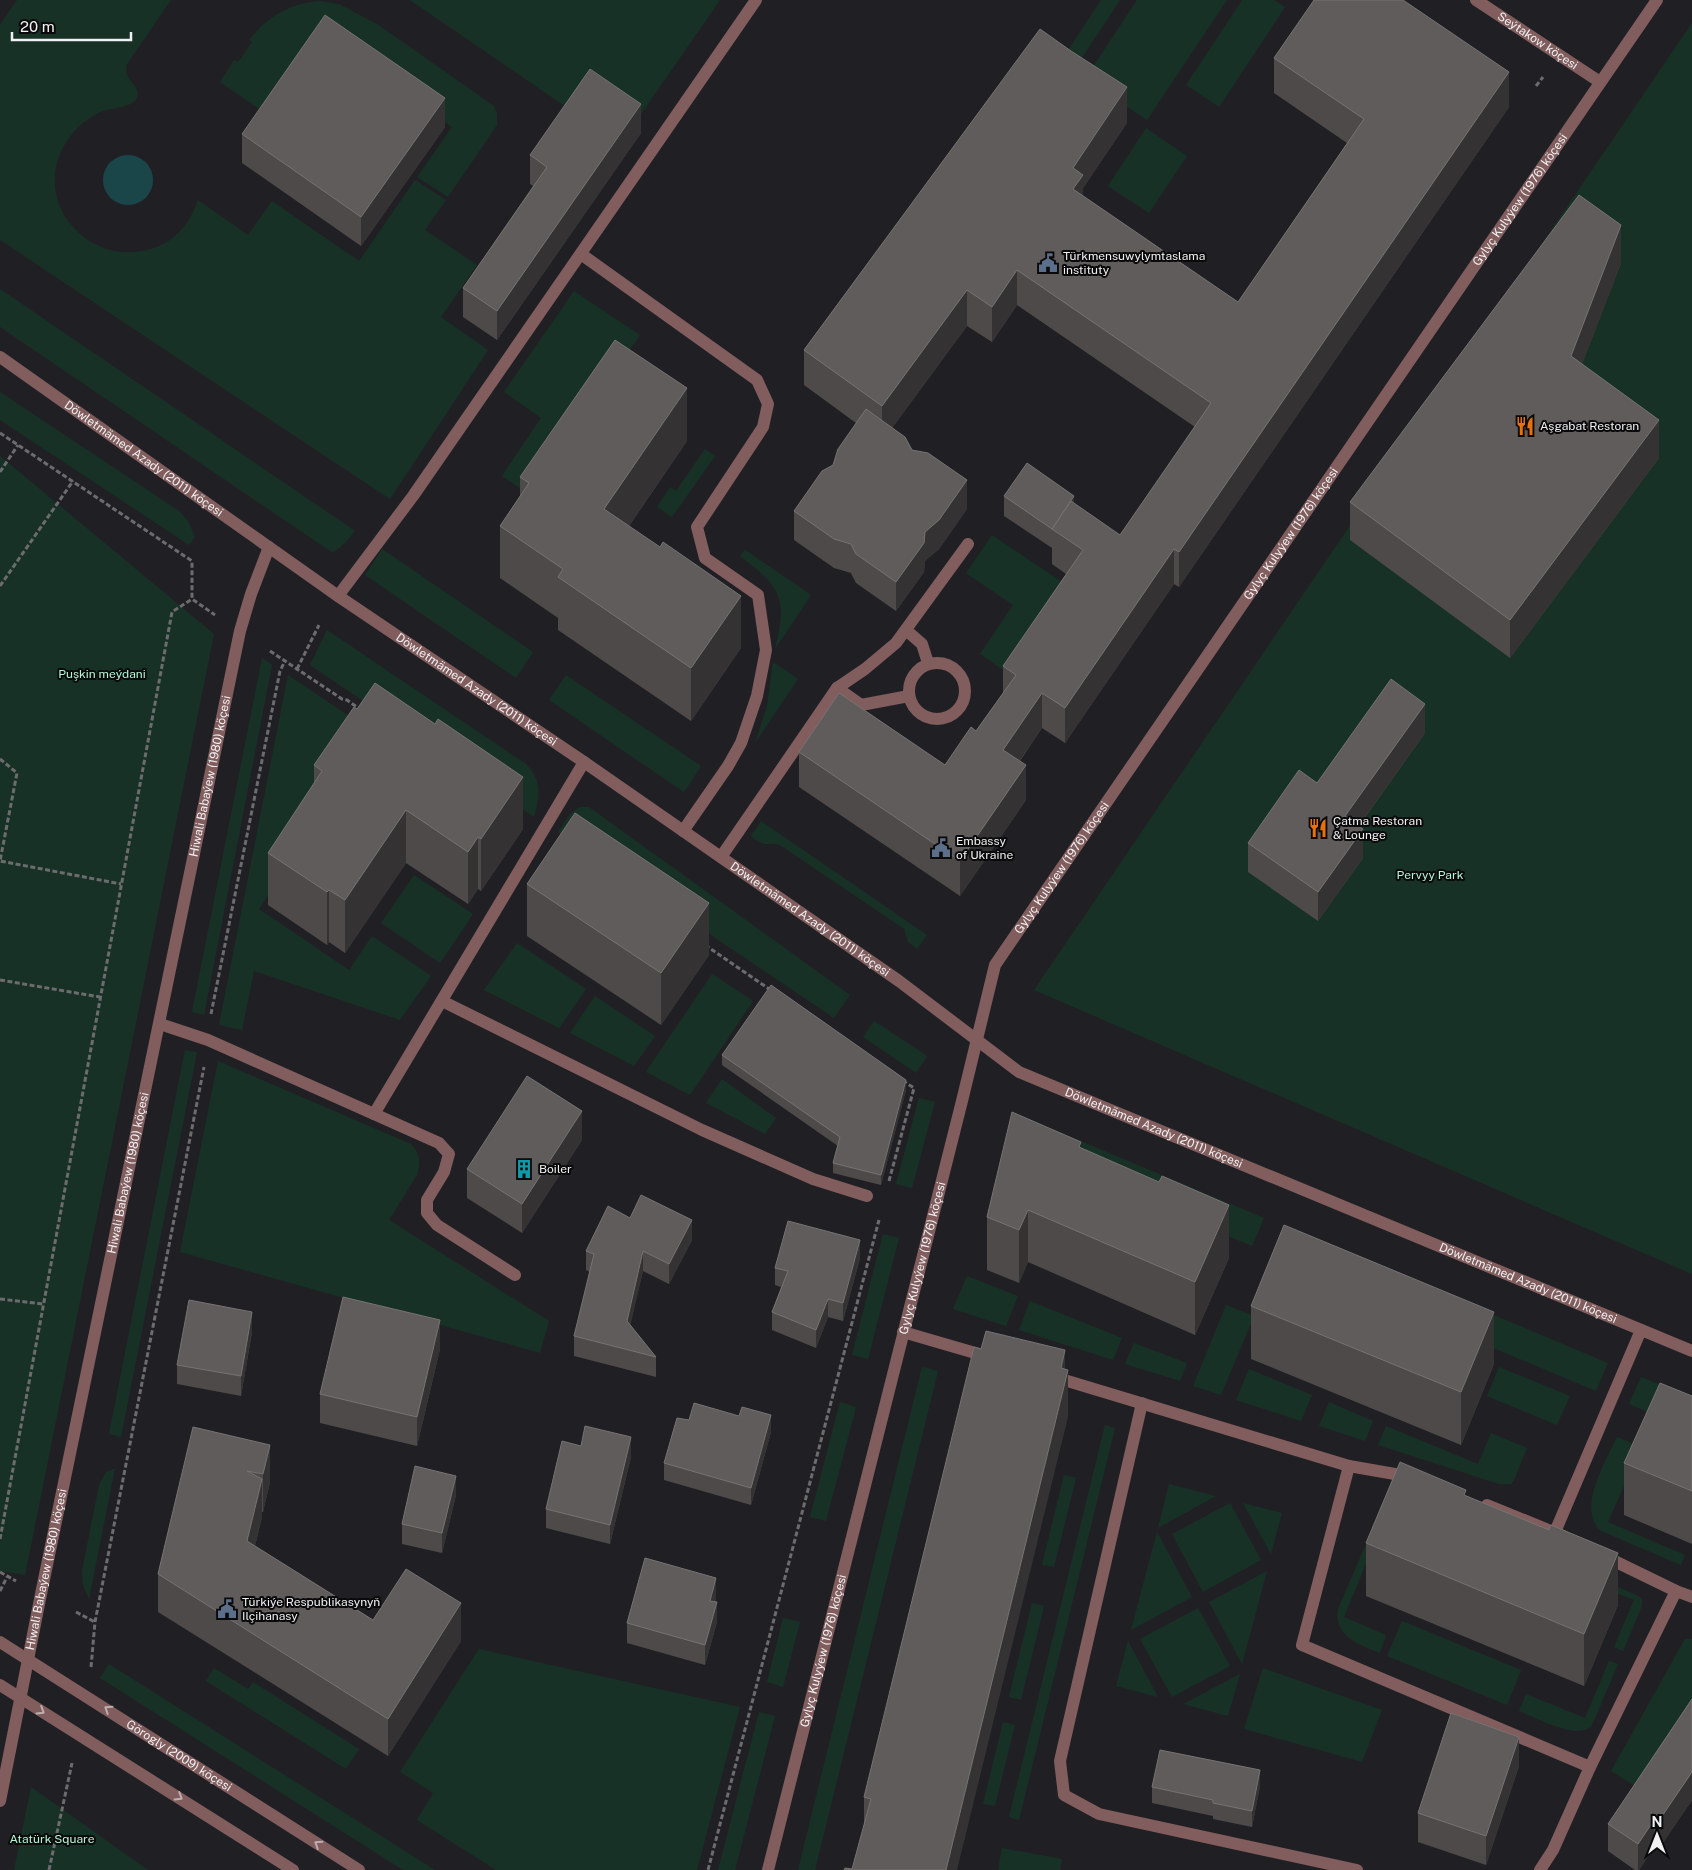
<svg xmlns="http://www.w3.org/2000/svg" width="1692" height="1870" font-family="'Public Sans',sans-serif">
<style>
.green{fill:#183126}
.water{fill:#1a4649}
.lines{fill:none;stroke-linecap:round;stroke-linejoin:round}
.path{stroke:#6c6c6f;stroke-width:3;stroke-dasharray:5 2.5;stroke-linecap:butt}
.service{stroke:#815d5d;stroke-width:12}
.minor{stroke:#815d5d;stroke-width:12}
.tertiary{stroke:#815d5d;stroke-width:12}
.wall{fill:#4e4a49}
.shaded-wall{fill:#343232}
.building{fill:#605c5b;stroke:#767373}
.oneway{stroke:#beaeaf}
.labels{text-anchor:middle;stroke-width:4;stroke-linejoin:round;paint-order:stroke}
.street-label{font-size:12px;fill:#f0f0f2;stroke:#0a0a0b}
.poi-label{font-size:12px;fill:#f0f0f2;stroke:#0a0a0b;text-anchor:start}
.park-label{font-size:12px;fill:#b4f5d6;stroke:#0a0a0b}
</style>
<rect width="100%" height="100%" fill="#202024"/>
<g class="green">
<path d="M17,0H171L127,64C122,81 142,85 137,98C133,107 112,108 103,111C77,121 57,148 55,175C51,222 97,260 142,251C153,249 167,244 176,235C187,225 193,214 198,200L248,235L272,201L359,261L415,180L446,200L425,230L477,265L441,317L488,350L390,499L0,240V25Z"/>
<path d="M410,0H720L639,117L572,111Z"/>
<path d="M1101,0H1120L1070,76L1057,67Z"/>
<path d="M1137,0H1227L1147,120L1085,79Z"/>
<path d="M1242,0H1274L1285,7L1219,107L1186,85Z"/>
<path d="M320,1L339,4L377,24L494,106L497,114V125L448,197L417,177L452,127L325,40L271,117L220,82L234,60L238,62L252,42L249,40C267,17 290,3 320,1Z"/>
<path d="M1692,23V1274L1034,990Z"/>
<path d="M1146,128L1187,156L1149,213L1108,186Z"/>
<path d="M0,289L355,531C348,540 343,546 333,552L330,551L0,327Z"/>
<path d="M574,291L640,335L530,495L502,476L541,418L504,392Z"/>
<path d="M0,392L179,511L188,521L195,537L189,545L0,420Z"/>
<path d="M705,449L715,456L672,517L657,507L670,487L676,491Z"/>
<path d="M0,456L214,634L25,1575L0,1571Z"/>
<path d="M992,535L1071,588L1010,675L980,654L1013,605L966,573Z"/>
<path d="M382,549L533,652L516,678L365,575Z"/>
<path d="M745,550L811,595L775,649C788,598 781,587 740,556Z"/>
<path d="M327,630L526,764C543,781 539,796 534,817L310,665Z"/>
<path d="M262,658L272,665L204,1015L192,1012Z"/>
<path d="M773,662L798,679L755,743L767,706Z"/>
<path d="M288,675L353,719L316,825L259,909L349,970L372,936L431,976L400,1020L254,971L242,1030L219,1025Z"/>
<path d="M566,675L701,766L684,792L549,700Z"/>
<path d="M580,807H589L850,995L834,1018L558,832L570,814Z"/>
<path d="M761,821L927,935L917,949L908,942L904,929L780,845C775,843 773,844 767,844C761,844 755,840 751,836Z"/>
<path d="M414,875L473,914L440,963L381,923Z"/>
<path d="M517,943L586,989L559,1028L484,990Z"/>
<path d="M712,974L753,1001L690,1095L646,1072Z"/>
<path d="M595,996L655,1036L634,1066L570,1033Z"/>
<path d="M874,1021L927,1056L916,1073L863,1037Z"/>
<path d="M185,1050L197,1052L121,1437L109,1434Z"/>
<path d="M218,1061L411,1144C420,1153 421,1163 417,1175L389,1220L549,1321L540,1353L180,1252Z"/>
<path d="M722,1079L776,1118L765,1134L706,1103Z"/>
<path d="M919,1098L935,1102L912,1188L896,1184Z"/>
<path d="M1014,1113L1264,1218L1252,1246L1005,1143Z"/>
<path d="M1298,1233L1608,1363L1596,1391L1286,1261Z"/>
<path d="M883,1234L899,1238L868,1359L852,1355Z"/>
<path d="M967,1276L1018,1296L1006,1326L953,1309Z"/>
<path d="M1030,1301L1122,1338L1113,1360L1019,1330Z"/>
<path d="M1226,1305L1254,1316L1221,1395L1193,1386Z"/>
<path d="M1134,1343L1187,1363L1180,1381L1125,1364Z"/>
<path d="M922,1367L938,1371L815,1870H798Z"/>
<path d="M1499,1367L1570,1396L1557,1425L1487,1396Z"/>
<path d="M1249,1369L1312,1395L1301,1421L1236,1400Z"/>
<path d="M1641,1377L1692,1398V1431L1629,1404Z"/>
<path d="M840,1402L856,1407L826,1521L810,1517Z"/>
<path d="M1329,1402L1373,1421L1365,1441L1319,1426Z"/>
<path d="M1105,1425L1115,1428L1019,1820L1009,1817Z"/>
<path d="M1386,1426L1478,1464L1491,1433L1527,1448L1514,1480L1511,1484H1499L1378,1445Z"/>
<path d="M1617,1437L1641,1447L1608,1522L1685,1555L1681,1565L1601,1531C1576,1509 1606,1461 1617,1437Z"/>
<path d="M115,1468L89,1599L83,1585L82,1571L99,1485L106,1472Z"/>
<path d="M1064,1475L1076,1478L1054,1567L1042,1565Z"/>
<path d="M1169,1484L1216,1496L1158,1528Z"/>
<path d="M1230,1503L1261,1560L1203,1592L1172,1534Z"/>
<path d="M1243,1503L1282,1513L1271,1554Z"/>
<path d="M1157,1532L1192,1597L1131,1630Z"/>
<path d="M1365,1546L1372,1549L1344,1617L1386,1635L1380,1653C1360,1645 1333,1636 1338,1609Z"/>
<path d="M1267,1571L1242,1664L1209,1602Z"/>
<path d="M1613,1585L1639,1596L1642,1600V1606L1623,1651L1614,1647L1634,1600L1611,1591Z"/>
<path d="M1032,1603L1044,1606L1021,1700L1009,1697Z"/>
<path d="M1198,1608L1230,1666L1172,1697L1140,1639Z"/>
<path d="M783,1618L800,1622L783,1687L767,1682Z"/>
<path d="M1402,1621L1521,1670L1507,1705L1387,1656Z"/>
<path d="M1685,1639H1692V1723L1645,1792L1611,1771Z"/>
<path d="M1128,1641L1158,1697L1116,1686Z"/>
<path d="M479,1649L740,1707L697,1870H496L417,1820L433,1793L400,1772Z"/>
<path d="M1609,1661L1618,1664L1593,1723C1582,1744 1535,1717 1519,1711L1526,1694L1585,1718Z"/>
<path d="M109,1664L435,1870H403L100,1678Z"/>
<path d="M214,1668L248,1689L253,1682L359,1749L346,1769L206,1681Z"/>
<path d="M1263,1668L1382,1710L1362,1762L1244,1729Z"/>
<path d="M1240,1674L1228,1716L1183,1704Z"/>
<path d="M759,1712L775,1716L735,1870H718Z"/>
<path d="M1003,1722L1015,1725L995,1806L983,1804Z"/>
<path d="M31,1787L148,1870H14Z"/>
<path d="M1002,1848L1062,1859L1060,1870H998Z"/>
</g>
<circle class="water" cx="128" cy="180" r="25"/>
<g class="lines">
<g class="path">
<path d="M1536,86L1543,77"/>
<path d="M0,433L192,561V599L215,615"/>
<path d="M0,472L18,445"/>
<path d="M0,586L73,481"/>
<path d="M270,651L342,699L347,700L361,710"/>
<path d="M297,669L319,625"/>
<path d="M0,759L17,773L0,861L121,884"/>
<path d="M705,945L772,991"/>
<path d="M0,980L100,997"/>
<path d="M211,1014L280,671L285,661"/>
<path d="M889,1181L914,1088L903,1081"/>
<path d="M0,1299L43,1304"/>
<path d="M0,1539L172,612L192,599"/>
<path d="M0,1572L16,1581"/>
<path d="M0,1591L7,1577"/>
<path d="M76,1612L95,1622"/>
<path d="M91,1667L95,1622L204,1067"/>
<path d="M49,1870L72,1763"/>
<path d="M708,1870L879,1220"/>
</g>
<g class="service">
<path d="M581,254L757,380L768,404L763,427L697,527L705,558L758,595L766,650L757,696L741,743L728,766L683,831"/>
<path d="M338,596L413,496L756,0"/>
<path d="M906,630L922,644L928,663"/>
<circle cx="937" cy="691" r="28"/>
<path d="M837,688L861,705L909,696"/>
<path d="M721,857L837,688L865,669L896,643L968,544"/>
<path d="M442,1001L702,1130L813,1179L867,1196"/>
<path d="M160,1024L208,1040L374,1114L584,762"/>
<path d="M374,1114L439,1143L449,1154L444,1172L427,1200V1213L437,1225L515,1275"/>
<path d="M903,1332L989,1357"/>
<path d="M1051,1376L1349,1466L1412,1477"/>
<path d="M1142,1403L1060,1761L1064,1795L1099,1814L1357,1870"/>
<path d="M1349,1466L1302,1645L1590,1767"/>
<path d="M1487,1505L1563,1536"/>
<path d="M1555,1532L1641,1330"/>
<path d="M1604,1556L1676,1591L1692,1597"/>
<path d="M1540,1870L1553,1850L1590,1767L1676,1591"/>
</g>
<g class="minor">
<path id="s1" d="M1476,0L1600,82"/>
<path id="s2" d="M0,357L338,596L584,762L899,981L1019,1072L1692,1351"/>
<path id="s3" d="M0,1801L41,1594L240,631L251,594L269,547"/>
<path id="s4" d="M768,1870L962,1101L995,965L1657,0"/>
</g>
<g class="tertiary">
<path id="s5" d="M0,1642L359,1870"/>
<path d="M0,1685L293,1870"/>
</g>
</g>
<g class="wall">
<path d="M1274,58L1509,107L1179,587L1174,584L1065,743L1042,728L1020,761L1026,800L960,896L799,787V752L945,765L976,731L1003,693V666L1066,574L1052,564V548L1004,516V496L1074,504L1120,535L1195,427L1017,305L992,342L967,326L892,428L912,450L967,509L939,549L925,561L924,572L896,611L856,583L851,573L834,568L794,540V511L833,465L856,423L804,385V350L1127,123L1083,188V196L1238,302L1347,143L1274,93Z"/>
<path d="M445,127L361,246L242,163V134Z"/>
<path d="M641,133L497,340L463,317V288L533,186L530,184V155Z"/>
<path d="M1621,263L1582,364L1659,458L1510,658L1350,540V502Z"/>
<path d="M687,441L629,526L741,648L691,721L558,630V618L500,578V526L520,496V477Z"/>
<path d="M1425,733L1359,826L1363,858L1318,921L1248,872V843L1317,783Z"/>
<path d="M314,765L523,829L481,891L478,889L468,904L406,863L345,953L329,942L327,945L268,905V853L314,784Z"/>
<path d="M527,884L709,955L661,1025L527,936Z"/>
<path d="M722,1055L906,1090L881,1185L833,1173V1163L838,1146L722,1065Z"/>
<path d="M582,1140L522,1233L467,1198V1169Z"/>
<path d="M1081,1148L1229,1258L1195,1335L1028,1262L1019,1283L987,1270V1217Z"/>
<path d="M630,1218L692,1240L669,1284L643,1271L630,1325L656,1357V1377L574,1356V1336L590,1272L586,1270V1251Z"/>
<path d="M860,1258L843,1321L828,1317L816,1348L772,1330V1312L781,1287L775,1285V1268Z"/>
<path d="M1251,1306L1494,1364L1461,1445L1251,1359Z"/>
<path d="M252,1332L241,1396L177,1384V1365Z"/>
<path d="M440,1349L417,1446L320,1423V1394Z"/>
<path d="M1692,1396V1544L1624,1515V1463Z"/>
<path d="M739,1416L771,1432L751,1505L664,1480V1463L689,1420Z"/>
<path d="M1068,1417L852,1869L864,1827V1797Z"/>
<path d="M270,1445V1482L263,1512H262V1517L255,1546L373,1620L461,1641L388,1756L158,1612V1574Z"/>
<path d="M581,1446L631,1457L610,1544L546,1528V1509Z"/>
<path d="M456,1495L442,1553L402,1544V1524Z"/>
<path d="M1466,1496L1618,1605L1584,1686L1366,1596V1543Z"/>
<path d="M716,1598L715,1602L717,1622L705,1665L627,1643V1623Z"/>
<path d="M1692,1699V1800L1658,1850L1654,1847L1639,1870H1635L1608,1851V1824Z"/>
<path d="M1519,1766L1486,1865L1418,1842V1813Z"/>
<path d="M1260,1786L1252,1827L1213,1819V1816L1152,1803V1787Z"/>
</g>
<g class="shaded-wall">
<path d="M1509,72V107L1179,587V552Z"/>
<path d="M1127,87V123L1083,188V210L1073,224V168Z"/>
<path d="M445,98V127L361,246V217Z"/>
<path d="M641,104V133L497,340V311Z"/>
<path d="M1621,225V263L1571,393V356Z"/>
<path d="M1017,270V305L992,342V307Z"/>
<path d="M967,290V326L882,442V406Z"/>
<path d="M687,388V441L604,562V509Z"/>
<path d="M1659,420V458L1510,658V620Z"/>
<path d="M967,480V509L939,549L925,561L924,572L896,611V582L925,532Z"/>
<path d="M1074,496V515L1052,529Z"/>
<path d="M1174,549V584L1065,743V708Z"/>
<path d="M741,596V648L691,721V668Z"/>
<path d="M1042,693V728L1003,785V750Z"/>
<path d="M1425,704V733L1345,845V816Z"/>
<path d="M1026,765V800L960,896V861Z"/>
<path d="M523,777V829L481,891V839Z"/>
<path d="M406,810V863L345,953V900Z"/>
<path d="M1363,829V858L1318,921V892Z"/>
<path d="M478,837V889L468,904V852Z"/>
<path d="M329,890V942L327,945V892Z"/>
<path d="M709,903V955L661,1025V973Z"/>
<path d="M906,1080V1090L881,1185V1175Z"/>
<path d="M582,1111V1140L522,1233V1204Z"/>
<path d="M1229,1205V1258L1195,1335V1282Z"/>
<path d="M1028,1210V1262L1019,1283V1230Z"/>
<path d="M692,1220V1240L669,1284V1264Z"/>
<path d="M860,1240V1258L843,1321V1303Z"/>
<path d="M643,1251V1271L627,1340V1321Z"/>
<path d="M828,1299V1317L816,1348V1330Z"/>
<path d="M252,1312V1332L241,1396V1376Z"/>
<path d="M1494,1312V1364L1461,1445V1392Z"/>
<path d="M440,1320V1349L417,1446V1417Z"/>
<path d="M1065,1350V1383L1068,1370V1417L957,1870H946Z"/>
<path d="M771,1415V1432L751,1505V1488Z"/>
<path d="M631,1437V1457L610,1544V1525Z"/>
<path d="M270,1445V1482L263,1512V1474Z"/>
<path d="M456,1476V1495L442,1553V1533Z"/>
<path d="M262,1479V1517L247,1579V1541Z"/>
<path d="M1618,1553V1605L1584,1686V1634Z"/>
<path d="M716,1578V1598L710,1621V1601Z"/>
<path d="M717,1602V1622L705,1665V1645Z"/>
<path d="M461,1603V1641L388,1756V1719Z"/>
<path d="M1519,1737V1766L1486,1865V1836Z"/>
<path d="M1260,1770V1786L1252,1827V1811Z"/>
<path d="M1692,1772V1800L1658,1850V1822Z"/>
<path d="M1654,1820V1847L1639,1870H1638V1844Z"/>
</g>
<g class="building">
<path d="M1314,0H1403L1509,72L1179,552L1174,549L1065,708L1042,693L1003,750L1026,765L960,861L799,752L839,693L945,765L971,727L976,731L1016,675L1003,666L1083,550L1052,529L1071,501L1120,535L1211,403L1017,270L992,307L967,290L882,406L804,350L1040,29L1071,51L1127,87L1073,168L1083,175L1073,189L1238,302L1364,119L1274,58Z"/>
<path d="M325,15L445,98L361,217L242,134Z"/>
<path d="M590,69L641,104L497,311L463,288L547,167L530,155Z"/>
<path d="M1579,195L1621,225L1571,356L1659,420L1510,620L1350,502Z"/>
<path d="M615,340L687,388L604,509L660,547L663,542L741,596L691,668L558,577L563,569L500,526L529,483L520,477Z"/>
<path d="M866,409L905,437L912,450L928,453L967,480L939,520L925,532L924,543L896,582L856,554L851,544L834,539L794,511L822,471L833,465L838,449Z"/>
<path d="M1027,463L1074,496L1052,529L1004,496Z"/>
<path d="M1391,679L1425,704L1345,816L1363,829L1318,892L1248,843L1299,770L1317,783Z"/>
<path d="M375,683L435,724L438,719L523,777L481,839L478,837L468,852L406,810L345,900L329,890L327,892L268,853L322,771L314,765L354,707L357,709Z"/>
<path d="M575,813L709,903L661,973L527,884Z"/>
<path d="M771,985L906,1080L881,1175L833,1163L840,1137L722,1055Z"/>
<path d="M527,1076L582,1111L522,1204L467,1169Z"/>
<path d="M1012,1112L1081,1142L1079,1147L1159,1182L1162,1176L1229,1205L1195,1282L1028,1210L1019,1230L987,1217Z"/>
<path d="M641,1195L692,1220L669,1264L643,1251L627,1321L656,1357L574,1336L594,1254L586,1251L608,1206L630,1218Z"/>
<path d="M788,1221L860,1240L843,1303L828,1299L816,1330L772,1312L788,1271L775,1268Z"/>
<path d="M1284,1225L1494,1312L1461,1392L1251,1306Z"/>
<path d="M343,1297L440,1320L417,1417L320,1394Z"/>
<path d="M189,1300L252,1312L241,1376L177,1365Z"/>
<path d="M986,1331L1065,1350L1061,1368L1068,1370L946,1870H844L845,1868L852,1869L871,1799L864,1797L974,1347L981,1349Z"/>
<path d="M1660,1383L1692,1396V1491L1624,1463Z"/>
<path d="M694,1403L739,1416L742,1407L771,1415L751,1488L664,1463L677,1418L689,1420Z"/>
<path d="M585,1426L631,1437L610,1525L546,1509L562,1441L581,1446Z"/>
<path d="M193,1427L270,1445L263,1474L247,1471L262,1479L247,1541L373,1620L406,1569L461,1603L388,1719L158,1574Z"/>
<path d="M1400,1462L1466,1490L1464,1495L1549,1530L1551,1525L1618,1553L1584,1634L1366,1543Z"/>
<path d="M415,1466L456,1476L442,1533L402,1524Z"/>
<path d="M645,1558L716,1578L710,1601L717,1602L705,1645L627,1623Z"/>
<path d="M1692,1699V1772L1658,1822L1654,1820L1638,1844L1608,1824Z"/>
<path d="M1451,1713L1519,1737L1486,1836L1418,1813Z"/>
<path d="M1160,1750L1260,1770L1252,1811L1213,1803V1800L1152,1787Z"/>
</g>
<defs><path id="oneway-chevron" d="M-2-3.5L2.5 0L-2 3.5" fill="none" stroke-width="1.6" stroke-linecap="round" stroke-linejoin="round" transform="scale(1.25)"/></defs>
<g class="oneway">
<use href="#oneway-chevron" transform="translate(108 1709) rotate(-147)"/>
<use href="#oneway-chevron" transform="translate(41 1711) rotate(32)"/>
<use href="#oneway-chevron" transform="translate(179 1797) rotate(32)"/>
<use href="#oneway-chevron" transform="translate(318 1844) rotate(-147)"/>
</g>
<defs>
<g id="civic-bare" transform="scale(1.5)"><path d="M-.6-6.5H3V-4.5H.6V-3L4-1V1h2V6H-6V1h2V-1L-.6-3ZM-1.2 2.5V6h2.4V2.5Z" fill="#5c6f8a" stroke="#0a0a0b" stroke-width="2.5" paint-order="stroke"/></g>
<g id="restaurant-bare" transform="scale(1.5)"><path d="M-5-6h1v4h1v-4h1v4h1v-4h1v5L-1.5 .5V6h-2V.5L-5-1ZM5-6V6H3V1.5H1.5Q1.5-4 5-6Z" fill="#e8710a" stroke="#0a0a0b" stroke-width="2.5" paint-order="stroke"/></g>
<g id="building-bare" transform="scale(1.5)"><path d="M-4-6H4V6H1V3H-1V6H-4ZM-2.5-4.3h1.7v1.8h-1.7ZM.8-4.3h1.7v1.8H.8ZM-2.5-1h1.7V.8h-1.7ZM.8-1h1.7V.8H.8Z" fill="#0f9aa8" stroke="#0a0a0b" stroke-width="2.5" paint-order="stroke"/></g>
</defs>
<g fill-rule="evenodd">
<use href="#civic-bare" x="1048" y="263"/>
<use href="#restaurant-bare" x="1525" y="426"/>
<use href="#restaurant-bare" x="1318" y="828"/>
<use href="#civic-bare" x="941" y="848"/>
<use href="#building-bare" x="524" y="1169"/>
<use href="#civic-bare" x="227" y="1609"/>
</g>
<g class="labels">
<g class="street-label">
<text dy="4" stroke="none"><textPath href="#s1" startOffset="74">Seýtakow köçesi</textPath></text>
<text dy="4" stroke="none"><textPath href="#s4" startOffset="1861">Gylyç Kulyýew (1976) köçesi</textPath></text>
<text dy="4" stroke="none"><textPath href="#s2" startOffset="176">Döwletmämed Azady (2011) köçesi</textPath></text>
<text dy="4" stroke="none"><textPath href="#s4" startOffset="1456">Gylyç Kulyýew (1976) köçesi</textPath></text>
<text dy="4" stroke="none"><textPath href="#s2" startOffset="581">Döwletmämed Azady (2011) köçesi</textPath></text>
<text dy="4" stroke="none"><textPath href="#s3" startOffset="1046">Hiwali Babaýew (1980) köçesi</textPath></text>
<text dy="4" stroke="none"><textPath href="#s4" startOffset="1051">Gylyç Kulyýew (1976) köçesi</textPath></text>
<text dy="4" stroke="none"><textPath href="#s2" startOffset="986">Döwletmämed Azady (2011) köçesi</textPath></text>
<text dy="4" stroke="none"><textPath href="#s2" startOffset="1391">Döwletmämed Azady (2011) köçesi</textPath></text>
<text dy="4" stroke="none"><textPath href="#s3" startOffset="641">Hiwali Babaýew (1980) köçesi</textPath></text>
<text dy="4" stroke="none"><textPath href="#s4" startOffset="631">Gylyç Kulyýew (1976) köçesi</textPath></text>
<text dy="4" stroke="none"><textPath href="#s2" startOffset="1796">Döwletmämed Azady (2011) köçesi</textPath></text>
<text dy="4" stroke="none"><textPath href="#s3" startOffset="236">Hiwali Babaýew (1980) köçesi</textPath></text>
<text dy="4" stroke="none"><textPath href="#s4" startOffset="226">Gylyç Kulyýew (1976) köçesi</textPath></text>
<text dy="4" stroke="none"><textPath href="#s5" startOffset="212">Görogly (2009) köçesi</textPath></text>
</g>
<g class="poi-label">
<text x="1063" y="260">Türkmensuwylymtaslama<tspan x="1063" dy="14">instituty</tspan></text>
<text x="1540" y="430">Aşgabat Restoran</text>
<text x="1333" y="825">Çatma Restoran<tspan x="1333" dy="14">&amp; Lounge</tspan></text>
<text x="956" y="845">Embassy<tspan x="956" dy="14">of Ukraine</tspan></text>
<text x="539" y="1173">Boiler</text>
<text x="242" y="1606">Türkiýe Respublikasynyň<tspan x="242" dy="14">Ilçihanasy</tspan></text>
</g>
<g class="park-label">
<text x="102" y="678">Puşkin meýdani</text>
<text x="1430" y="879">Pervyy Park</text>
<text x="52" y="1843">Atatürk Square</text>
</g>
</g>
<g transform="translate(1657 1835)" stroke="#0a0a0b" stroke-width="4" paint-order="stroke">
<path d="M0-4L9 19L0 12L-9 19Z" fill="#f0f0f2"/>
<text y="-8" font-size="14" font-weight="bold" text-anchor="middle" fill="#f0f0f2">N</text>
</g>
<path d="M12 32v8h119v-8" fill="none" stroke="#f0f0f2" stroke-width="2.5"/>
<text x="20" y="32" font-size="15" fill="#f0f0f2" stroke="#0a0a0b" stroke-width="4" paint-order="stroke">20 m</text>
</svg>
